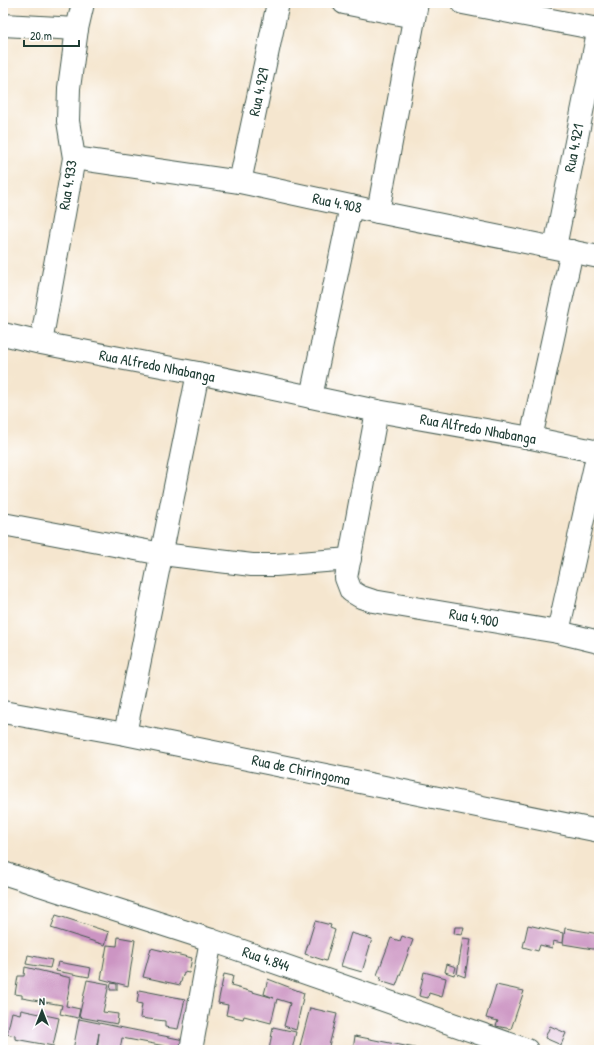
<svg xmlns="http://www.w3.org/2000/svg" width="602" height="1053" font-family="'Patrick Hand',sans-serif">
<style>
.building{fill:#cc95c3}
.lines{fill:none;stroke-linecap:round;stroke-linejoin:round}
.minor-casing{stroke:#3f564b;stroke-width:24}
.minor{stroke:#fff;stroke-width:22}
.labels{text-anchor:middle;stroke-width:4;stroke-linejoin:round;paint-order:stroke}
.street-label{font-size:15px;fill:#1f3d34;stroke:#fff}
</style>
<rect width="100%" height="100%" fill="#fff"/>
<filter id="ink" filterUnits="userSpaceOnUse"><feTurbulence type="fractalNoise" baseFrequency=".025" numOctaves="2"/><feDisplacementMap in="SourceGraphic" scale="8" xChannelSelector="R" yChannelSelector="G"/><feConvolveMatrix kernelMatrix="1 2 1 2 8 2 1 2 1" color-interpolation-filters="sRGB"/></filter>
<filter id="wash" filterUnits="userSpaceOnUse"><feTurbulence type="fractalNoise" baseFrequency=".012" numOctaves="4" result="noise"/><feDisplacementMap in="SourceGraphic" scale="16" xChannelSelector="R" yChannelSelector="G"/><feGaussianBlur stdDeviation="0.9" result="paint"/><feColorMatrix in="noise" values="0 0 0 0 0 0 0 0 0 0 0 0 0 0 0 0 0 1.4 0 .05"/><feComposite in="paint" operator="in"/></filter>
<g filter="url(#wash)">
<rect width="100%" height="100%" fill="#f5e6cf"/>
<g id="blocks">
<g class="building">
<path d="M56,915L109,932L105,945L51,928Z"/>
<path d="M315,921L331,925L330,928L335,930L326,961L305,954Z"/>
<path d="M528,925L563,933L562,943L553,941L552,948L540,945L538,951L523,947Z"/>
<path d="M455,927H464L462,935L454,934Z"/>
<path d="M565,928L599,934V950L563,944Z"/>
<path d="M351,933L372,939L362,972L341,966Z"/>
<path d="M402,936L413,940L396,986L380,981L381,977L377,975L391,938L400,941Z"/>
<path d="M118,937L135,940L128,986L101,979L107,945L117,946Z"/>
<path d="M463,938L471,939L465,977L457,974Z"/>
<path d="M151,948L192,958L189,973L184,972L180,985L143,977Z"/>
<path d="M28,955L52,960L50,968L26,964Z"/>
<path d="M58,962L91,968L89,977L56,971Z"/>
<path d="M447,964L456,967L454,975L445,972Z"/>
<path d="M25,967L71,978L66,1006L80,1009L78,1018L60,1014L62,1005L22,998V995L15,994L18,976H24Z"/>
<path d="M424,972L446,978L442,997L429,993L428,998L419,996Z"/>
<path d="M224,974L233,976L231,986L274,998L264,994L268,979L304,993L296,1030L284,1026L290,1003L277,999L271,1023L244,1016L243,1019L226,1015L228,1005L218,1003Z"/>
<path d="M87,980L109,984L103,1012L118,1014L117,1024L79,1017Z"/>
<path d="M111,983L117,984V990H110Z"/>
<path d="M496,985L524,991L511,1029L496,1026L498,1021L486,1018Z"/>
<path d="M139,990L185,999L178,1029L165,1027V1021L140,1018L142,1004L137,1003Z"/>
<path d="M310,1008L337,1014L328,1050H316L300,1046Z"/>
<path d="M21,1010L59,1018L53,1046L15,1039V1036L7,1034L12,1012L20,1014Z"/>
<path d="M79,1019L184,1040L183,1050H165V1046L122,1038L120,1050H97L99,1033L96,1050H73Z"/>
<path d="M550,1026L566,1033L561,1045L545,1038Z"/>
<path d="M273,1027L296,1032L292,1050H269Z"/>
<path d="M355,1036L415,1048L414,1050H353Z"/>
</g>
</g>
</g>
<g filter="url(#ink)">
<use href="#blocks" fill-opacity="0" stroke="#3f564b" stroke-width="1"/>
<g class="lines">
<g class="minor-casing">
<g id="minor">
<path d="M344,3L414,17"/>
<path d="M463,3L598,29"/>
<path d="M3,25L77,29"/>
<path d="M74,158L240,182L378,212L599,257"/>
<path d="M240,182L278,3"/>
<path d="M378,212L417,3"/>
<path d="M555,247L599,27"/>
<path d="M3,334L41,343L198,373L377,411L531,438L599,452"/>
<path d="M41,343L74,158L68,121L69,88L77,29L83,3"/>
<path d="M311,397L351,206"/>
<path d="M377,411L346,578L351,591L361,597L373,601L558,632L599,642"/>
<path d="M531,438L572,251"/>
<path d="M3,524L162,554L252,565H275L350,559"/>
<path d="M558,632L598,452"/>
<path d="M3,712L125,734L599,831"/>
<path d="M125,734L198,373"/>
<path d="M3,873L211,940L527,1050"/>
<path d="M191,1050L211,940"/>
</g>
</g>
<use href="#minor" class="minor"/>
</g>
</g>
<g class="labels">
<g class="street-label">
<text transform="translate(259 92) rotate(-78)" y="5">Rua 4.929</text>
<text transform="translate(574 148) rotate(-79)" y="5">Rua 4.921</text>
<text transform="translate(68 185) rotate(-81)" y="5">Rua 4.933</text>
<text transform="translate(337 203) rotate(12)" y="5">Rua 4.908</text>
<text transform="translate(157 366) rotate(11)" y="5">Rua Alfredo Nhabanga</text>
<text transform="translate(478 429) rotate(10)" y="5">Rua Alfredo Nhabanga</text>
<text transform="translate(474 618) rotate(10)" y="5">Rua 4.900</text>
<text transform="translate(301 770) rotate(12)" y="5">Rua de Chiringoma</text>
<text transform="translate(266 959) rotate(19)" y="5">Rua 4.844</text>
</g>
</g>
<rect width="602" height="1053" fill="none" stroke="#fff" stroke-width="16"/>
<g transform="translate(42 1011)" stroke="#ffffff" stroke-width="3" paint-order="stroke">
<path d="M0-3L7 15L0 10L-7 15Z" fill="#1f3d34"/>
<text y="-6" font-size="11" font-weight="bold" text-anchor="middle" fill="#1f3d34">N</text>
</g>
<path d="M24 40v6h55v-6" fill="none" stroke="#1f3d34" stroke-width="2"/>
<text x="30" y="40" font-size="12" fill="#1f3d34" stroke="#ffffff" stroke-width="3" paint-order="stroke">20 m</text>
</svg>
